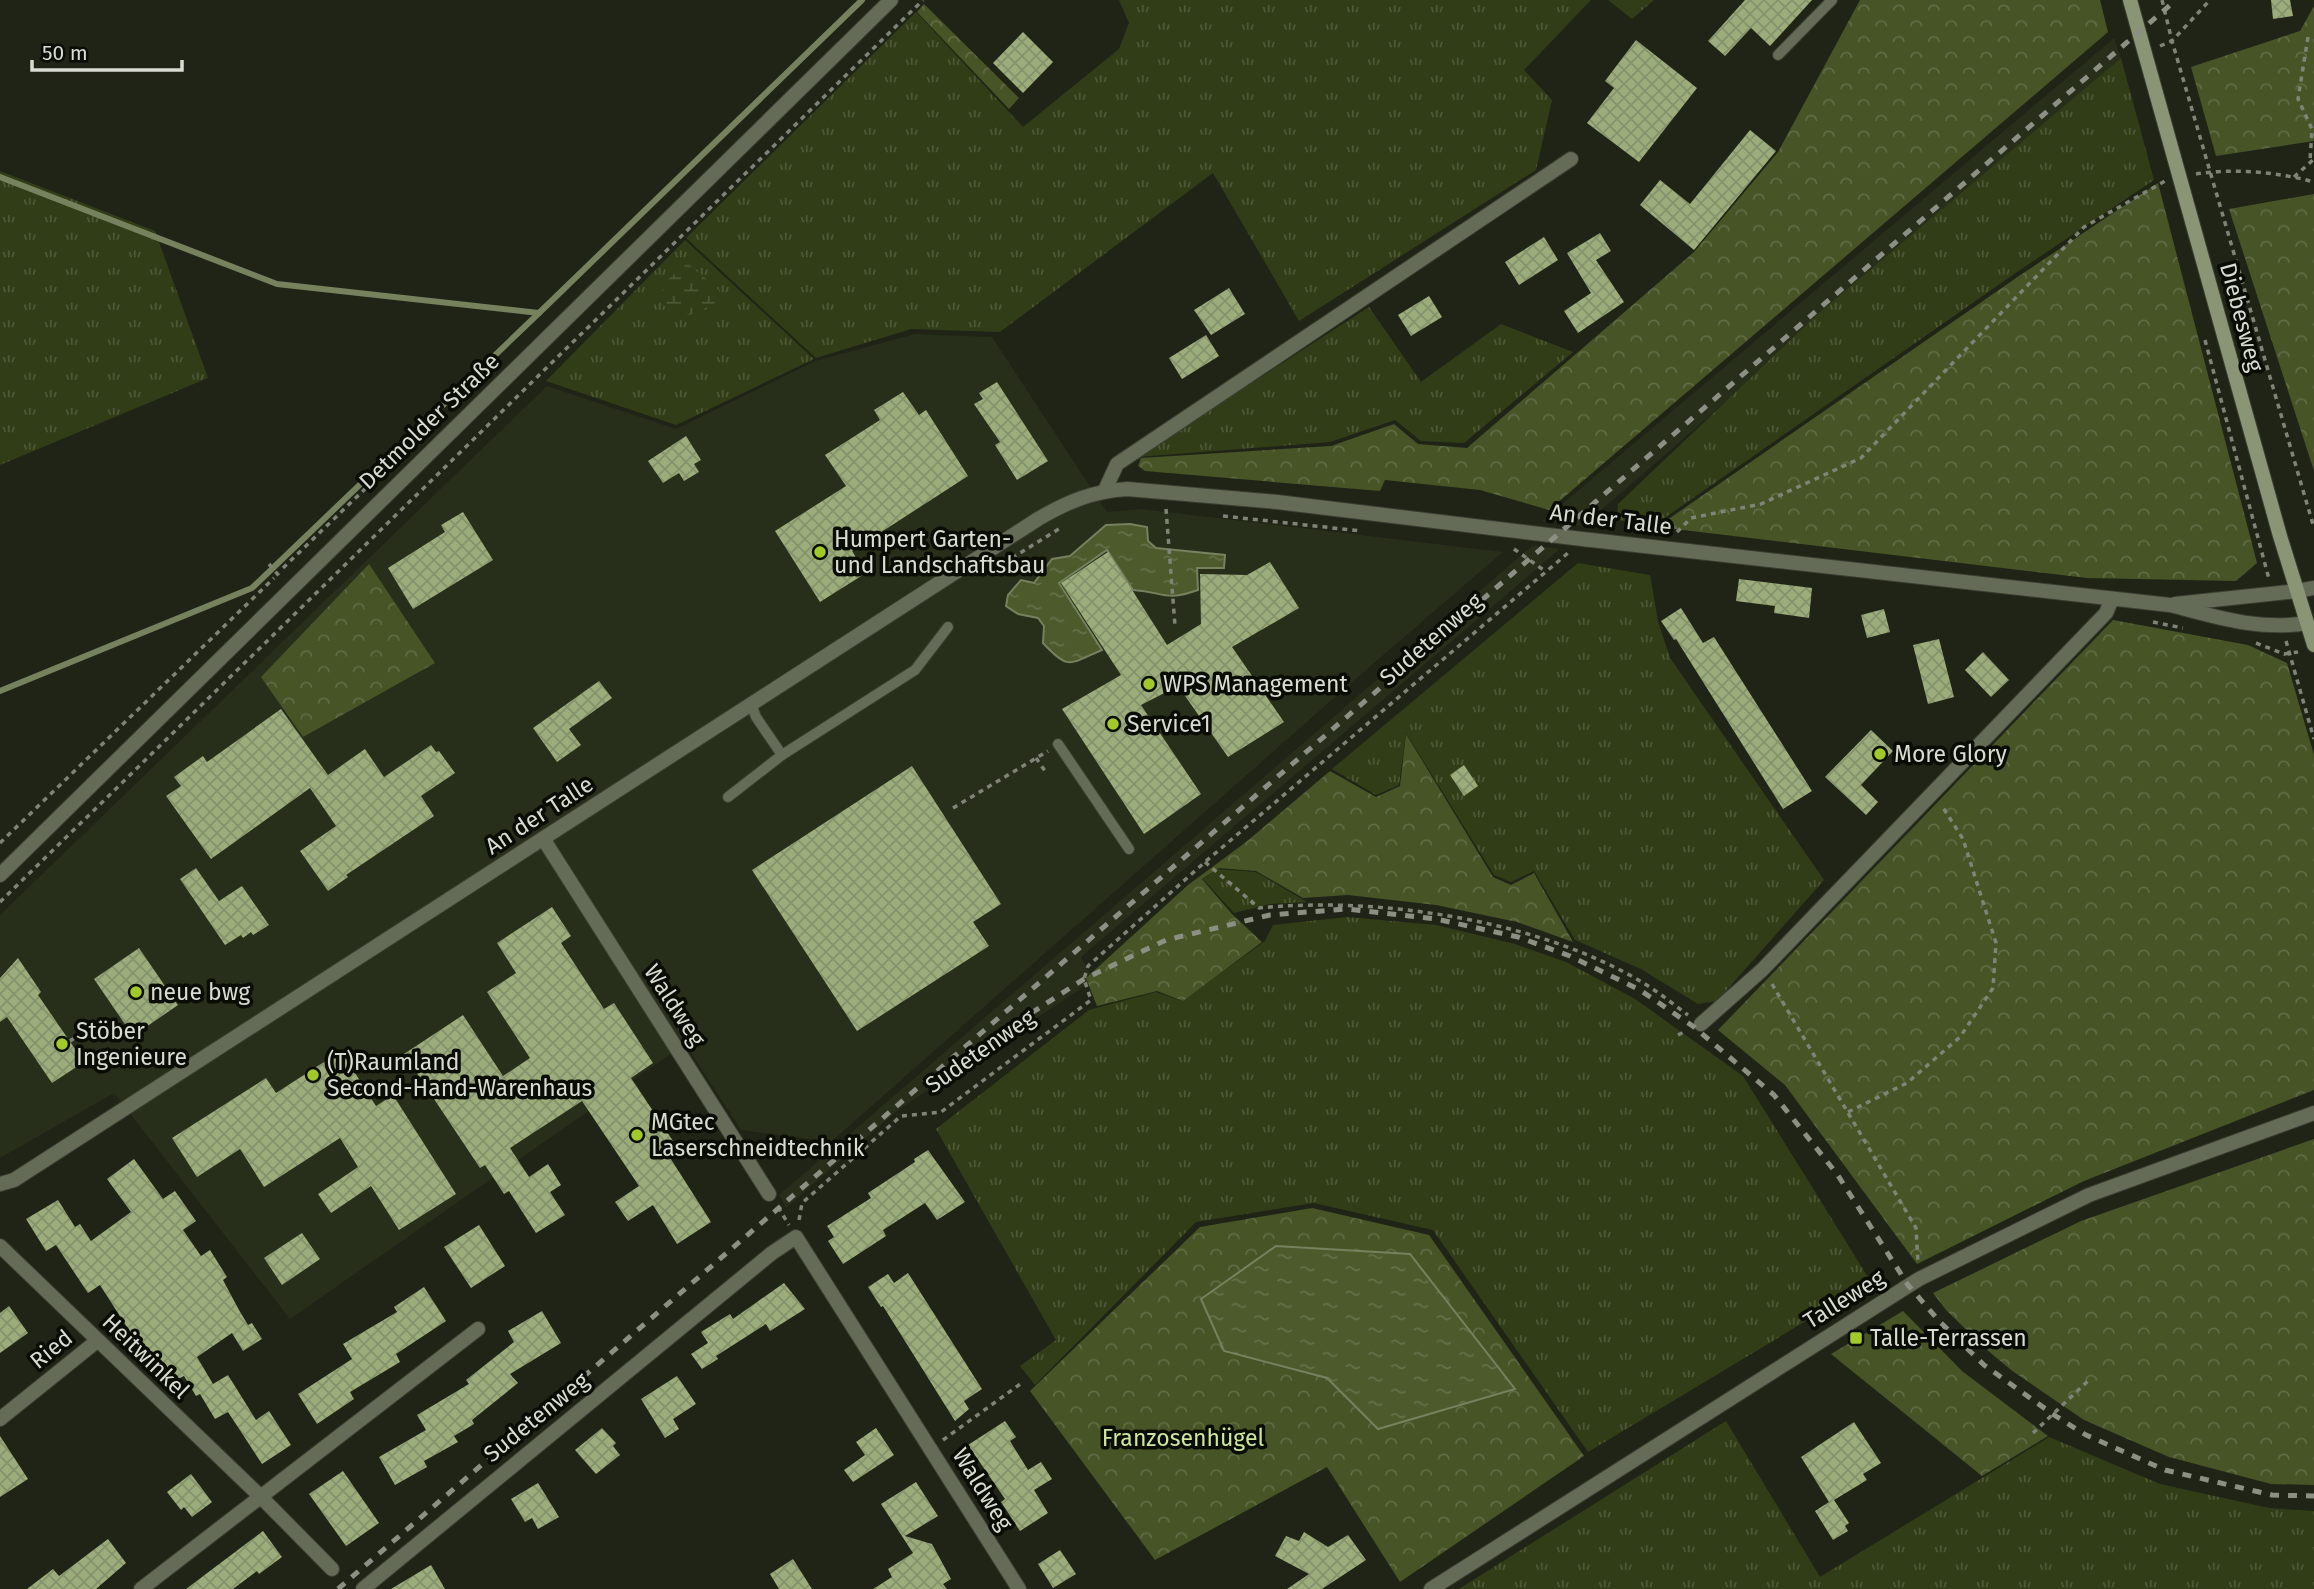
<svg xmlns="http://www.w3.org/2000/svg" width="2314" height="1589" font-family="'Fira Sans',sans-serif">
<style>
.built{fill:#272e1a}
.grass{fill:url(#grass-tufts)}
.forest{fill:url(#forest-crowns);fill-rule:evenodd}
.wetland{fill:url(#wetland-marsh)}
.water{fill:url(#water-ripples);stroke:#76815e;stroke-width:2}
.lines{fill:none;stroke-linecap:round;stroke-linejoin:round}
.stream{stroke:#76815e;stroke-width:6}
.building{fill:url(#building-cross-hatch)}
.service-casing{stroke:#393e30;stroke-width:12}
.minor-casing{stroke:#393e30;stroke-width:16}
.tertiary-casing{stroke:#393e30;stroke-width:16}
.secondary-casing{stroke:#393e30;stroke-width:16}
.path{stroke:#808478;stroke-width:3.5;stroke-dasharray:5 5;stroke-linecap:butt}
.service{stroke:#646b57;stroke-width:10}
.minor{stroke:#646b57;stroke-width:14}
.tertiary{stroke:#646b57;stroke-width:14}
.secondary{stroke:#8a9575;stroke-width:14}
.rail{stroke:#8c9084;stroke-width:5;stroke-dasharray:9 9;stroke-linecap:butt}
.poi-dot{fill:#a1c92a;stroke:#0a0c06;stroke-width:2.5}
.labels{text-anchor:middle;stroke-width:7;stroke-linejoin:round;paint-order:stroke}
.street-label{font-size:23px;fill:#d8dcd2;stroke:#0a0c06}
.poi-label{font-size:23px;fill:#d8dcd2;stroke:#0a0c06;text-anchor:start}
.park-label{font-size:23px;fill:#cee79c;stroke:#0a0c06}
</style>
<defs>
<pattern id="grass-tufts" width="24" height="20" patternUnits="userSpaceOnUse" patternTransform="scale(1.75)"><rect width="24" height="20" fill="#313d16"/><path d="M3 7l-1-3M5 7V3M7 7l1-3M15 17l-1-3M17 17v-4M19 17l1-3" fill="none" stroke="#4e5837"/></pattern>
<pattern id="forest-crowns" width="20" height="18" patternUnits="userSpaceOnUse" patternTransform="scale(1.75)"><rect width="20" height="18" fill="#465426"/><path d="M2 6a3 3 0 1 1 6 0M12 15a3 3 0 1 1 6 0" fill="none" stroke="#606c45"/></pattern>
<pattern id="wetland-marsh" width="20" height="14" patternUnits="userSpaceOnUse" patternTransform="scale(1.75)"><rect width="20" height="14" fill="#313d16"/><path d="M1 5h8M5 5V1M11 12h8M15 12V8" fill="none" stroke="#4e5837"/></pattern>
<pattern id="water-ripples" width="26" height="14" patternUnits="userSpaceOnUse" patternTransform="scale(1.75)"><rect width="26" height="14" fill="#4c5a2c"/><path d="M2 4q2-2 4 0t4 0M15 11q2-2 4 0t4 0" fill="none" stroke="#65714a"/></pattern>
<pattern id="building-cross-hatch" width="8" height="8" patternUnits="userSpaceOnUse" patternTransform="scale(1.75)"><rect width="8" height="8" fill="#9cad7b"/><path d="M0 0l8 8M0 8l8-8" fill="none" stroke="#85926c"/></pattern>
</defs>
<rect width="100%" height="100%" fill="#1f2416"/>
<g class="built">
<path d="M2114,38L2121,58L1583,526L1542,521Z"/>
<path d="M915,334L992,337L1107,512L1141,509L1503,552L1351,683L831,1142L741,1130L685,1044L290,1319L114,1093L0,1158V915L547,386L676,429L815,361Z"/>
<path d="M1533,545L1560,549L1081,957L1094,980L898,1110L786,1208L779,1195Z"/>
</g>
<g class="grass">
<path d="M1119,0H1591L1524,70L1552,100L1536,170L1299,321L1213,173L1000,332L911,329L816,358L686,238L916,12L1023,127L1119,49L1129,23Z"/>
<path d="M1608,0H1654L1632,19Z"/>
<path d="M2121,58L2154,180L2017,272L1653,526L1617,520L1618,504L1818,314Z"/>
<path d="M0,171L155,231L208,378L0,465Z"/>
<path d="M685,240L814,359L676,425L546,381Z"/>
<path d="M1369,307L1421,382L1501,324L1573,352L1464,443L1421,441L1395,420L1330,442L1137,457Z"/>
<path d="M1578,563L1650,575L1658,621L1670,658L1824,880L1717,1001L1698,1004L1641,969L1575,940L1534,871L1511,882L1494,875L1406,733L1399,785L1376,795L1332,769Z"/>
<path d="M1218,869L1256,872L1307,902L1270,904L1234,913L1203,879Z"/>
<path d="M1347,917L1436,925L1515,944L1566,962L1635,999L1743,1076L1871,1282L1588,1452L1433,1230L1314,1203L1196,1222L1035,1385L1020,1366L1056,1340L936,1129L1089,1010L1156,992L1182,1001L1265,941L1273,925Z"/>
<path d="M1726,1421L1820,1577L2049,1437L2160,1484L2269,1508L2314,1511V1589H1459Z"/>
</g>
<g class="forest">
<path d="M1860,0H2100L2108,32L1549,510L1480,490L1385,480L1380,491L1145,471L1138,466L1141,458L1331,446L1394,424L1418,444L1467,448L1694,252L1778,152Z"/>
<path d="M924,4L1019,98L1009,109L917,12Z"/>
<path d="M2314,6V141L2216,156L2191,67L2300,31Z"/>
<path d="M2158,183L2257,563L2236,581L2087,578L1657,527L2019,276Z"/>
<path d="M2314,194V471L2229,209Z"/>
<path d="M369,564L435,663L303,737L261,677Z"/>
<path d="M2113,620L2248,645L2287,663L2314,755V1090L2084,1181L1917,1264L1785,1085L1718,1030Z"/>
<path d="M1406,734L1493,877L1511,885L1534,873L1573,942L1517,922L1436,905L1348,895L1303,898L1256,871L1219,868L1202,879L1232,914L1262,942L1183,1001L1157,991L1097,1006L1086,978L1188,885L1246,842L1330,771L1376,797L1400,786Z"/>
<path d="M2314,1139V1485L2271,1484L2169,1457L2084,1420L2011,1370L1986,1349L1946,1310L1933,1293L2081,1221Z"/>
<path d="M1312,1208L1429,1235L1584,1456L1400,1582L1327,1467L1155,1560L1030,1391L1200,1227ZM1327,1378L1514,1389L1379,1429Z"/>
<path d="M1903,1311L1962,1371L2048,1436L1982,1476L1831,1354Z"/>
</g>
<path class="wetland" d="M687,263L720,291L714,304L690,315L664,306L662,285Z"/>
<g class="water">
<path d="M1130,524L1147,527L1148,541L1156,548L1225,555L1224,568H1197L1198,590C1164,602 1165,592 1133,590L1107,550L1059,583L1102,650C1069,664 1069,671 1043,643L1044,626L1038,618L1018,614L1006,606L1008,595L1021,580L1034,583L1052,559L1070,556L1106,525Z"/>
<path d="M1276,1246L1410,1254L1515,1389L1378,1429L1327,1378L1224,1351L1201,1299Z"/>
</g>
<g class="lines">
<g class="stream">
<path d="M0,177L277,284L539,313L862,0"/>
<path d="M0,691L252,588L539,313"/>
</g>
</g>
<g class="building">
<path d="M1745,0H1812L1770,46L1751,28L1725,56L1708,41Z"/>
<path d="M2271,0H2290L2293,16L2273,19Z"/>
<path d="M1023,32L1053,62L1023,93L993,63Z"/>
<path d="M1636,40L1697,88L1639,162L1587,123L1614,88L1605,81Z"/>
<path d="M1750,130L1776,151L1694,250L1640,205L1660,180L1690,204Z"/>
<path d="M1600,233L1611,251L1596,260L1624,302L1578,333L1564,311L1591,293L1567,253Z"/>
<path d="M1544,237L1558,260L1519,285L1505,262Z"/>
<path d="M1229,288L1245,314L1211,335L1194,310Z"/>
<path d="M1429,296L1442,317L1411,336L1398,315Z"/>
<path d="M1206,335L1219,356L1182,379L1169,358Z"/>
<path d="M997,382L1048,461L1017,480L995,445L1000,442L974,404L983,399L979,393Z"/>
<path d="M903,392L919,415L926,410L968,476L852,551L866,573L820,602L775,531L846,486L825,455L880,420L874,410Z"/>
<path d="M686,436L701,460L694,464L699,472L684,481L679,473L663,483L648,461Z"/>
<path d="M463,512L493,560L413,609L388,568L445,532L441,525Z"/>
<path d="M1108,552L1167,645L1201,624L1200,574L1247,575L1270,562L1299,608L1232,647L1284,722L1228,757L1178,686L1141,705L1201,794L1144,834L1062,709L1121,675L1061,583Z"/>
<path d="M1739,579L1812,588L1809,618L1774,613L1775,606L1736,601Z"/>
<path d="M1681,608L1703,643L1714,637L1812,791L1783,809L1676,639L1674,640L1661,621Z"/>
<path d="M1884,609L1890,632L1867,638L1861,615Z"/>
<path d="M1939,639L1954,697L1928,704L1913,645Z"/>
<path d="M1983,652L2009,680L1991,697L1965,670Z"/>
<path d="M599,681L612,698L569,729L581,745L557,762L533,728Z"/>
<path d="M281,709L328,775L365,749L384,777L431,745L436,752L439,751L455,773L421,796L434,816L346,875L348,877L328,891L300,851L336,826L310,788L211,859L166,796L181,786L174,777L203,756L207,762Z"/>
<path d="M1871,730L1893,751L1861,785L1878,802L1866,815L1825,777Z"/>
<path d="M1464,765L1478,786L1464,796L1450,775Z"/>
<path d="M912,766L1001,904L973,922L989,946L857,1031L752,870Z"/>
<path d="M196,868L219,901L242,886L269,925L253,935L251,932L243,938L241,935L225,945L180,879Z"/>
<path d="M552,907L571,936L561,943L604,1009L614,1003L653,1063L631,1078L677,1147L667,1153L711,1222L677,1244L653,1205L628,1221L615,1202L639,1186L582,1101L510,1148L529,1177L548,1164L561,1185L550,1192L565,1215L536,1233L509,1191L504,1194L485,1165L480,1168L404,1054L463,1015L503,1076L530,1058L487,992L516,973L497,943Z"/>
<path d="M139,948L178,1005L133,1036L94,979Z"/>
<path d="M18,958L41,992L38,995L84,1062L52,1083L7,1017L0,1022V978Z"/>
<path d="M341,1051L376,1106L393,1095L456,1194L399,1230L371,1186L331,1213L318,1194L358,1167L340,1138L264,1187L240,1149L197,1177L172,1138L266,1078L276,1093Z"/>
<path d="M928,1150L965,1202L937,1220L925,1203L883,1230L886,1236L843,1264L828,1241L834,1237L827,1226L871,1198L868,1193L915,1162L914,1159Z"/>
<path d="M134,1159L163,1199L175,1191L196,1221L183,1230L201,1256L210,1250L227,1277L223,1280L239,1310L248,1325L252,1323L262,1339L243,1351L232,1333L197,1357L213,1384L228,1375L256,1420L269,1411L291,1445L262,1464L228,1412L215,1419L200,1394L196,1396L184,1376L174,1381L170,1374L168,1376L164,1369L162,1370L152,1357L150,1358L144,1347L141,1349L100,1285L88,1293L56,1245L46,1251L26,1219L58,1200L75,1227L80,1224L91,1241L131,1212L107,1179Z"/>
<path d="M479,1225L505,1266L471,1288L444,1247Z"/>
<path d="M302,1233L320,1259L282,1285L264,1258Z"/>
<path d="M908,1273L982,1389L964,1401L969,1409L955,1421L883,1306L881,1307L868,1287L888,1274L894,1283Z"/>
<path d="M784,1283L805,1309L770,1331L766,1324L716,1356L718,1359L702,1369L691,1354L708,1343L701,1332L730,1314L733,1319Z"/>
<path d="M424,1287L446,1321L396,1354L400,1362L350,1392L354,1399L317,1424L298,1394L352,1359L343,1344L397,1312L394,1307Z"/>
<path d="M9,1306L28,1333L0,1353V1313Z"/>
<path d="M542,1311L561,1343L510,1374L518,1383L472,1420L474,1424L454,1436L458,1442L424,1461L427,1467L395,1485L379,1457L426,1430L417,1415L469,1384L466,1380L514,1342L508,1331Z"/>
<path d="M677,1376L696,1404L673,1419L679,1429L665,1438L641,1399Z"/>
<path d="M1005,1421L1016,1437L1010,1441L1028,1470L1041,1462L1052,1479L1034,1490L1048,1513L1020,1531L1001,1502L1005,1499L968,1445Z"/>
<path d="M1854,1422L1881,1463L1863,1474L1867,1480L1834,1500L1849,1523L1845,1526L1848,1531L1833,1540L1815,1511L1829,1502L1801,1457Z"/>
<path d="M602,1428L616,1443L613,1446L620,1455L596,1474L575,1450Z"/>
<path d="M876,1428L894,1455L853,1482L844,1470L865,1455L856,1442Z"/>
<path d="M0,1436L28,1479L0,1497Z"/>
<path d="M343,1471L379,1523L346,1546L309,1494Z"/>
<path d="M191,1474L212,1502L192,1517L184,1507L181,1510L167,1492Z"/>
<path d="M916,1482L938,1516L905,1536L932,1544L951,1579L943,1584L947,1589H873L892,1577L888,1569L913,1553L881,1504Z"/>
<path d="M538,1483L559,1517L538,1529L532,1518L525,1522L511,1499Z"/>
<path d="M263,1531L282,1557L259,1574L257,1571L233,1589H186Z"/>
<path d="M1304,1532L1328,1547L1348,1535L1366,1560L1322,1589H1287L1309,1574L1275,1556L1286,1536L1299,1541Z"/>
<path d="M108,1539L126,1563L96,1589H27L53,1569L59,1576Z"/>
<path d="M1060,1550L1076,1574L1053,1588L1038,1564Z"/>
<path d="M793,1559L812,1589H779L770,1574Z"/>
<path d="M431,1565L445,1589H391Z"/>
</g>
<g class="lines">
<g class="service-casing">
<g id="service">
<path d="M1778,55L1832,0"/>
<path d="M751,704L756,717L782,755"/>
<path d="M1058,744L1129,849"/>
<path d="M728,797L782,755L915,670L948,627"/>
</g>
</g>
<g class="minor-casing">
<g id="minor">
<path d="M1105,490L1117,464L1571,159"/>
<path d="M2175,604L2297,591"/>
<path d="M544,840L769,1194"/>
<path d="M1701,1024L1762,970L2106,613L2112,599"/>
<path d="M0,1184L14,1180L1038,519C1067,502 1093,491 1127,489L1277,502L1582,539L2170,605C2217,617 2259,631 2307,623"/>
<path d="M0,1246L261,1497L332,1569"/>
<path d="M0,1419L97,1341"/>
<path d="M141,1589L478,1329"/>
<path d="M363,1589L772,1253L796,1237L1019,1589"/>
<path d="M1431,1589L1919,1279L2089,1195L2314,1113"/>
</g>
</g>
<g class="tertiary-casing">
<g id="tertiary">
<path d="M2297,591L2314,588"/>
<path d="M0,875L891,0"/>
</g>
</g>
<g class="secondary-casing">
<path id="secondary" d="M2130,0L2280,536L2314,645"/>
</g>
<g class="path">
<path d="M2162,0L2172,41L2314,528"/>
<path d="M2308,37L2298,99L2312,129L2310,161"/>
<path d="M2160,46L2172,41L2210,0"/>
<path d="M2196,174C2233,168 2278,172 2314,182"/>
<path d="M2294,177L2314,159"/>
<path d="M2205,340L2269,579"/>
<path d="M1166,509L1175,626"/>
<path d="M1223,516L1361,531"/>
<path d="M1677,532L1691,518L1761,504L1861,458L2084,227L2165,181"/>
<path d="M1514,549L1545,571"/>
<path d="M1012,558L1062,527"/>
<path d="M269,564L280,577"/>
<path d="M283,568L394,461"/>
<path d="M2153,622L2183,628"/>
<path d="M2286,641L2314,739"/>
<path d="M2256,643L2284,654L2298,652"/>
<path d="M1036,758L1045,771"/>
<path d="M953,808L1048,751"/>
<path d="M0,843L274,578"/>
<path d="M1205,862L1259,908C1378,896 1541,920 1645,984C1660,993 1674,1005 1688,1015"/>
<path d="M0,902L923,0"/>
<path d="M1772,984L1916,1228L1918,1263"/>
<path d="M1678,1035L1686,1031"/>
<path d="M70,1041L103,1019"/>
<path d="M1848,1112L1907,1083L1960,1037L1993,988L1996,943L1963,839L1942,806"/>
<path d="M778,1207L789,1225"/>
<path d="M799,1220L802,1203L901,1116L941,1112L1091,1000L1084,979L1088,966L1205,862L1568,553"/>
<path d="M2033,1433L2090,1379"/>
<path d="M943,1440L1023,1382"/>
</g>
<use href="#service" class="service"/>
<use href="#minor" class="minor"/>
<use href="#tertiary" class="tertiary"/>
<use href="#secondary" class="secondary"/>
<g class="rail">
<path d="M971,1052L1084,979L1166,940L1270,915L1346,909L1436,919L1518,937L1570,956L1640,990L1694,1027L1774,1095L1837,1174L1908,1285L1940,1322L1984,1365L2054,1415L2086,1435L2165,1470L2272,1495L2314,1496"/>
<path d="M338,1589L2176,0"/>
</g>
</g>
<g class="poi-dot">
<circle cx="820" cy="552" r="7"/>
<circle cx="1149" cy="684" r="7"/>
<circle cx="1113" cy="724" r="7"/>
<circle cx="1880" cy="754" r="7"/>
<circle cx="136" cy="992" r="7"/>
<circle cx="62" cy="1044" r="7"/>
<circle cx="313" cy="1075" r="7"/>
<circle cx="637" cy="1135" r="7"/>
<rect x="1849" y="1331" width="14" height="14" rx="3.5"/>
</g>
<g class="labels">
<g class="street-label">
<text transform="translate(2242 317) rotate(75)" y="8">Diebesweg</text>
<text transform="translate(429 421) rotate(-44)" y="8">Detmolder Straße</text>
<text transform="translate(1611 519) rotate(7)" y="8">An der Talle</text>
<text transform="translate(1431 639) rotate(-41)" y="8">Sudetenweg</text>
<text transform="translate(539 815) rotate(-33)" y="8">An der Talle</text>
<text transform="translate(675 1005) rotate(57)" y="8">Waldweg</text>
<text transform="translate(980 1051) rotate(-35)" y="8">Sudetenweg</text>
<text transform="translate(1844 1299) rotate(-32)" y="8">Talleweg</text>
<text transform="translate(51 1349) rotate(-39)" y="8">Ried</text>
<text transform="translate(146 1356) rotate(44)" y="8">Heitwinkel</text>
<text transform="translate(536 1417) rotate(-39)" y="8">Sudetenweg</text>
<text transform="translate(983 1489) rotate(58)" y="8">Waldweg</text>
</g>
<g class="poi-label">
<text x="834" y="547">Humpert Garten-<tspan x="834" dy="26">und Landschaftsbau</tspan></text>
<text x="1163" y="692">WPS Management</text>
<text x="1127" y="732">Service1</text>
<text x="1894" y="762">More Glory</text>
<text x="150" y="1000">neue bwg</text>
<text x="76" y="1039">Stöber<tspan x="76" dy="26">Ingenieure</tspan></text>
<text x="327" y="1070">(T)Raumland<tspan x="327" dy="26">Second-Hand-Warenhaus</tspan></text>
<text x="651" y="1130">MGtec<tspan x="651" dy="26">Laserschneidtechnik</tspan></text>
<text x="1870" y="1346">Talle-Terrassen</text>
</g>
<g class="park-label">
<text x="1183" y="1446">Franzosenhügel</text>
</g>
</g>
<path d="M32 60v10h150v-10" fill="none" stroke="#d8dcd2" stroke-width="3.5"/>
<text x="42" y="60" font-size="21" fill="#d8dcd2" stroke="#0a0c06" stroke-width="5" paint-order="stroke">50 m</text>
</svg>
